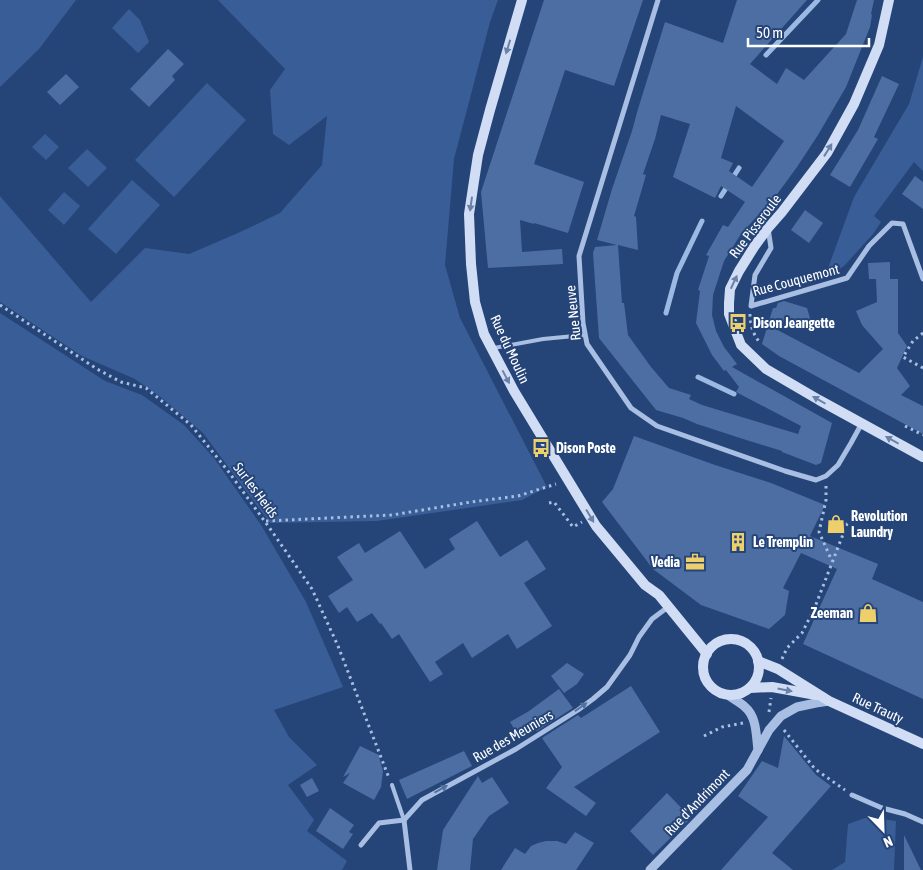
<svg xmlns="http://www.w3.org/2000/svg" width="923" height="870" font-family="'Asap Condensed',sans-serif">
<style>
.green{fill:#395d96}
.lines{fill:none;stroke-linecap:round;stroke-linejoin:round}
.stream{stroke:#9cb9e4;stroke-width:5}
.building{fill:#4d6ea3;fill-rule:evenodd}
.path{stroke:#a8bfe3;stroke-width:3;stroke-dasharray:2.5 4;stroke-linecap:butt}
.service{stroke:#a8bfe3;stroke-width:4}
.minor{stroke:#a8bfe3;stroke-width:5}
.tertiary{stroke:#a8bfe3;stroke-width:9}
.secondary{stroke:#d0ddf4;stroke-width:10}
.oneway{fill:#6982aa}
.oneway2{fill:#53709e}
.labels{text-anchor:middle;stroke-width:4;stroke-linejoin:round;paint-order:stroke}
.street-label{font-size:14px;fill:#fff;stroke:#254579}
.poi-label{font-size:14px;font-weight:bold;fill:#fff;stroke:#254579;text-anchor:start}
</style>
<rect width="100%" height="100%" fill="#254579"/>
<g class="green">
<path d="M0,0H76L39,49L0,87Z"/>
<path d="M218,0H498L490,22L454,159L445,265L460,318L547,487L522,500L377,521L270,523L203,433L162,398L135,379L82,356L0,302V196L91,302L145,248L189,254L238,233L280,213L322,165L327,116L289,145L273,134L270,90L285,69Z"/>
<path d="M129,9L140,20L149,42L138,53L112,28Z"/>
<path d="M923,57V171L914,162L874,216L881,222L873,234L844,266L824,279L854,197L909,104Z"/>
<path d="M207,83L246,120L174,197L135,160Z"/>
<path d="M45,134L59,147L46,160L32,147Z"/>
<path d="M87,149L107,168L88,187L68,168Z"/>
<path d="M132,180L160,205L116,254L88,229Z"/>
<path d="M64,192L80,206L64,225L48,210Z"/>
<path d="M0,313L105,381L142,395L184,425L214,458L261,525L306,602L343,687L274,710L289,737L317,765L288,785L314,820L307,831L347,861L342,870H0Z"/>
<path d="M868,817L896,821L894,870H832L845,862L848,824Z"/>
</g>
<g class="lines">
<g class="stream">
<path d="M766,55L818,0"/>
<path d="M721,196L739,168"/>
<path d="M666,313L677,273L702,221"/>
<path d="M698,377L734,394"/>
</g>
</g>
<g class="building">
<path d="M544,0H643L614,86L565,70L534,164L584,182L568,233L534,223V224L520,220L522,252L562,249L563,264L488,268L481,192Z"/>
<path d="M737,0H807L750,64L777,84L786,68L804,80L846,34L857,0H874L871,14L872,15L870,27L846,87L818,135L797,167L778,193L741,234L724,261L713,295L712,315L716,331L724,347L737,364L732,367L832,423L821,463L816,465L782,452V451L740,438L697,424L683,418L656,410L599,338L593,253L595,247L617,245L597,240L612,189L632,131L638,109L665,22L723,43ZM736,106L784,141L752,187L729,171L733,163L721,158ZM661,115L690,124L673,177L715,198L721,186L745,202L728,227L723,225L706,255L709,256L698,290L700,291L696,323L712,355L724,371L726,370L739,387L736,392L801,426L798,434L702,405L689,399L691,395L669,388L651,367L628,335L624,303H622L618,245L638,250L636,217L634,216L646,175L643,174L655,139Z"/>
<path d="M168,49L184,64L172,76L175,80L149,107L130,89Z"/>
<path d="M66,74L79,87L60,105L47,92Z"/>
<path d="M882,76L899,84L874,137L878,139L850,187L830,175L858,130Z"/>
<path d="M915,176L923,182V209L902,194Z"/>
<path d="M805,210L823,223L809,243L791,230Z"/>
<path d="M890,262V279H898V333L907,346L897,368L910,386L901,395L923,406V434L779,356L762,344L773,308H776L778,303L784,301L807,308L812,325L770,326L859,373L883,349L862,325L856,311L877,302L876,279H869L868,263Z"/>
<path d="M634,436L715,465L771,483L825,505L810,536L878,564L872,579L923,602V699L803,644L837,569L801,553L783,588L789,591L785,615L769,629L701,605L653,569L602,502L613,489Z"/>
<path d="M477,521L500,557L527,540L546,569L524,583L552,626L517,649L508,634L472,658L463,643L435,662L443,674L430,682L399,634L392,639L381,623L380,624L372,613L357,622L347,607L339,613L328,596L353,580L337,557L359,543L365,553L400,531L425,569L455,549L449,539Z"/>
<path d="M567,663L584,674L577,684L564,693L551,676Z"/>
<path d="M631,686L660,732L574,787L596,803L586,816L546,788L562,767L542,738L578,715L581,718Z"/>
<path d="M559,689L573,708L537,731L535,729L520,738L510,722L529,711Z"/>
<path d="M784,736L816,775L831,786L772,853L793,870H721L768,817L738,796L762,761L778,768Z"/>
<path d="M360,746L381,756L379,757L383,771L381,787L374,800L343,783L350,773L343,777Z"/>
<path d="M464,751L472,766L407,799L399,780Z"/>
<path d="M478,776L482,783L492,777L509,803L489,816L473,839L470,870H437L443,830Z"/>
<path d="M312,778L319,791L307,797L300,785Z"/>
<path d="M667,793L691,818L653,855L630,831Z"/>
<path d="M330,808L354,825L349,832L353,834L343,849L316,831Z"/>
<path d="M575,832L594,843L576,870H501L515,848L525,854L531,846L538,843L546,841H557L566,844Z"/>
<path d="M904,835L921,870H904Z"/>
</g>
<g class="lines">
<g class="path">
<path d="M0,305L97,369L121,382L146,388L191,425L228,471L271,530L312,589L338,646L389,778"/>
<path d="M750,314C750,325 753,334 760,343"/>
<path d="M923,333L913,341L903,357L923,368"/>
<path d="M905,426L923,435"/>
<path d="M826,486V500L819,532L832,561"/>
<path d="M549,503L554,502L573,527L582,522"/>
<path d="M266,521L392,515L471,502L518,496L556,484"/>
<path d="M782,659L787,648L802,633L815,607L847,524L859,515"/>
<path d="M769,712L771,698"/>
<path d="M784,730L815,769L845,790"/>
<path d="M704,736L722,727L743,723"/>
</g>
<g class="service">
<path d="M494,348L543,339L585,335"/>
<path d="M392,785L404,820"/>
</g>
<g class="minor">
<path d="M658,0L579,256L583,323L587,344L631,408L657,426L785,471L816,480L826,476L838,465L851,443L862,423"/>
<path d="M768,228L771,248L755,275L751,306L847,278L869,246L892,223L903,224L923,279"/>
<path d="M852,795L882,808L905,814L923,822"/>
<path d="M361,845L379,823L404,820"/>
<path d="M410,870L404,820L422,800L516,749L578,710L593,699L607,687L630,655L639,637L652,619L668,607"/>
</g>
<g class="tertiary">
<path d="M728,695C733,699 740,702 745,707C757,717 756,736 758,750"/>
<path d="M650,870L747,770L769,730L781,716L797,707L816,703L829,701"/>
</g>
<g class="secondary">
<path d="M522,0L490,110L478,155L469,214L471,264L475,302L484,334L514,391L596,526L645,585L659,595L707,654"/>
<path d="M889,0L879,45L854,104L827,153L782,212L768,228L754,247L739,271L730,289L729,303V314L741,345L766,369L819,400L923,457"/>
<circle cx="731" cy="667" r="28"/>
<path d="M758,661L778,669L829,701L923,744"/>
<path d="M750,688L772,687L816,695"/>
</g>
</g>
<defs><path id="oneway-solid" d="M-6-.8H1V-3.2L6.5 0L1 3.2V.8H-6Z" transform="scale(1.25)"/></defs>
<g class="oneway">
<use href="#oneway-solid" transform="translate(508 47) rotate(107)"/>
<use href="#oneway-solid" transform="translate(828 150) rotate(-58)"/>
<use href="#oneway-solid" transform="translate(471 204) rotate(98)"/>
<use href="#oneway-solid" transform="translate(734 282) rotate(-65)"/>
<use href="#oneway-solid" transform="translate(506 377) rotate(62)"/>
<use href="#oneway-solid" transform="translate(819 400) rotate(-150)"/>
<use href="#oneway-solid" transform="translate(892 440) rotate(-151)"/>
<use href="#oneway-solid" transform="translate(590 516) rotate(59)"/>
<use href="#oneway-solid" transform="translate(785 690) rotate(11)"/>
</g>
<g class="oneway2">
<use href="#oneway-solid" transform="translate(581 707) rotate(-35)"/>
<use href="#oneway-solid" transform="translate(441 789) rotate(-29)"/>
</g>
<defs>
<g id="bus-bare" transform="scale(1.5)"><path d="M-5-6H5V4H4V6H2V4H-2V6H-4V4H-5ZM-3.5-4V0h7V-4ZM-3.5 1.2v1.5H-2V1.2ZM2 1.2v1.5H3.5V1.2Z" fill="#edcf6c" stroke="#254579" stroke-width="2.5" paint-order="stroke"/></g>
<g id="shop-bare" transform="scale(1.5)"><path d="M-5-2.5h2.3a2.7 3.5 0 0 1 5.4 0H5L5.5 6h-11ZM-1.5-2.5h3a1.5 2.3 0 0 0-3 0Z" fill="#edcf6c" stroke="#254579" stroke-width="2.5" paint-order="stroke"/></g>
<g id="building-bare" transform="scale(1.5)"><path d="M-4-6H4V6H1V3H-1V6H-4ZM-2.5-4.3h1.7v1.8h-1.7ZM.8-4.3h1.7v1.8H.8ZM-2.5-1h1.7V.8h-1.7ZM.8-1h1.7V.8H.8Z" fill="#edcf6c" stroke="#254579" stroke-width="2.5" paint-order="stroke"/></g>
<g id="office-bare" transform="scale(1.5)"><path d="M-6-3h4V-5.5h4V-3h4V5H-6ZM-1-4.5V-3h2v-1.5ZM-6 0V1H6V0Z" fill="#edcf6c" stroke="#254579" stroke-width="2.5" paint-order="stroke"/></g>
</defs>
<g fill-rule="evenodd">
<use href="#bus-bare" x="738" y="323"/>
<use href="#bus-bare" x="541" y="448"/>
<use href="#shop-bare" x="836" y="524"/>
<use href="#building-bare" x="738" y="542"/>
<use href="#office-bare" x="695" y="562"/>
<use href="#shop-bare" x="868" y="613"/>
</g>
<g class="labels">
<g class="street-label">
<text transform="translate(755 226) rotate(-53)" y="5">Rue Pisseroule</text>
<text transform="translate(796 280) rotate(-15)" y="5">Rue Couquemont</text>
<text transform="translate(573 313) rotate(-96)" y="5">Rue Neuve</text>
<text transform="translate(510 349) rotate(65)" y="5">Rue du Moulin</text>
<text transform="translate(256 490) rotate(53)" y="5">Sur les Heids</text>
<text transform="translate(878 708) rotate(25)" y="5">Rue Trauty</text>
<text transform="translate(513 736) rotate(-30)" y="5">Rue des Meuniers</text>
<text transform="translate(697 802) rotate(-46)" y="5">Rue d'Andrimont</text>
</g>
<g class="poi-label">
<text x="753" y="328">Dison Jeangette</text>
<text x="556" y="453">Dison Poste</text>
<text x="851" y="521">Revolution<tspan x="851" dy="16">Laundry</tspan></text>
<text x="753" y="547">Le Tremplin</text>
<text x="680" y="567" text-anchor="end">Vedia</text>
<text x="853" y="618" text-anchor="end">Zeeman</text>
</g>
</g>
<g transform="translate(883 830) rotate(157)" stroke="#254579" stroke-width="4" paint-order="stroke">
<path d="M0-4L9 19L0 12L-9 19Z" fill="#ffffff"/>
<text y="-8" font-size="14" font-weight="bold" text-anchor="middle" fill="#ffffff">N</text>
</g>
<path d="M748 38v8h121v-8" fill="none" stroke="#ffffff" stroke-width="2.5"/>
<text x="756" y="38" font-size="15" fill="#ffffff" stroke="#254579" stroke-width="4" paint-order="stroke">50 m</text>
</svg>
